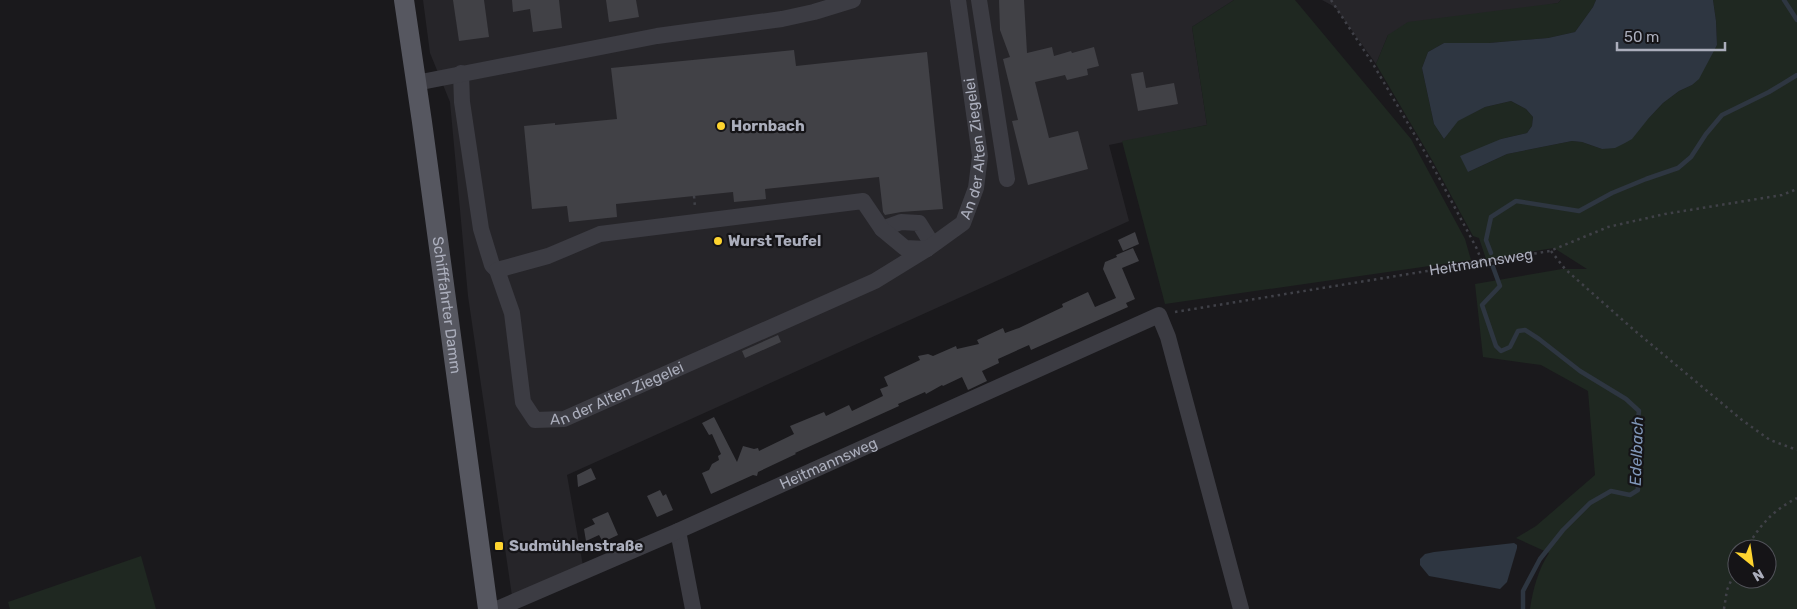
<svg xmlns="http://www.w3.org/2000/svg" width="1797" height="609" font-family="Rubik,sans-serif">
<style>
.built{fill:#262529}
.green{fill:#1f2821;fill-rule:evenodd}
.water{fill:#2e3641}
.lines{fill:none;stroke-linecap:round;stroke-linejoin:round}
.stream{stroke:#2e3641;stroke-width:4.5}
.building{fill:#414146}
.path{stroke:#404148;stroke-width:2.5;stroke-dasharray:2.5 4;stroke-linecap:butt}
.minor{stroke:#3c3c43;stroke-width:16}
.major{stroke:#565760;stroke-width:20}
.poi-dot{fill:#fed42f;stroke:#151417;stroke-width:2}
.labels{text-anchor:middle;stroke-width:4.5;stroke-linejoin:round;paint-order:stroke}
.poi-label{font-size:15px;font-weight:bold;fill:#abaebc;stroke:#151417;text-anchor:start}
.street-label{font-size:15px;fill:#abaebc;stroke:#151417}
.water-label{font-size:16px;font-style:italic;fill:#8097b9;stroke:#151417}
</style>
<rect width="100%" height="100%" fill="#1a191c"/>
<g class="built">
<path d="M423,0H1234L1192,27L1207,125L1109,145L1129,221L567,475L583,566L512,596L468,296L450,102L430,53Z"/>
<path d="M1322,0H1561L1558,3L1388,35L1376,64L1335,7Z"/>
</g>
<g class="green">
<path d="M1234,0H1295L1411,139L1465,239L1471,260L1165,304L1122,141L1207,125L1192,27Z"/>
<path d="M1561,0H1596L1593,7L1575,32L1548,38L1489,43H1444L1428,52L1422,68L1434,124L1444,139L1457,121L1485,107L1511,101L1526,109L1533,117L1532,126L1527,133L1501,139L1468,172L1507,154L1572,141L1582,142L1602,149L1648,119L1663,103L1679,91L1692,85L1717,45L1716,21L1713,0H1797V609H1530C1533,589 1538,570 1549,553L1516,538L1536,526L1595,475L1588,391L1541,365L1483,357L1475,284L1562,269H1587L1554,248L1486,259L1479,238L1473,236L1432,160L1376,64L1388,35L1408,22L1558,3ZM1737,549H1767V579H1737Z"/>
<path d="M141,556L156,609H10L8,602Z"/>
</g>
<g class="water">
<path d="M1596,0H1713L1716,21L1717,45L1699,79L1692,85L1679,91L1663,103L1648,119L1632,139L1625,143L1615,148L1602,149L1582,142L1572,141L1507,154L1468,172L1460,156L1501,139L1527,133L1532,126L1533,117L1526,109L1511,101L1485,107L1458,121L1444,139L1434,124L1422,68L1428,52L1444,43H1489L1548,38L1575,32L1593,7Z"/>
<path d="M1514,543L1517,545V548L1507,582L1500,589L1429,576L1420,565V559L1425,554L1434,552Z"/>
</g>
<g class="lines">
<g class="stream">
<path d="M1784,0L1797,20"/>
<path d="M1491,253L1486,240L1491,217L1516,201L1579,211L1612,193L1646,179L1678,168L1691,157L1706,134L1722,115L1769,92L1797,75"/>
<path d="M1493,267L1500,286L1482,305L1496,346L1501,351L1510,347L1518,331L1525,330L1539,339L1580,371L1626,399L1639,411L1635,444L1638,490L1630,495L1611,491L1590,503L1563,530L1540,559L1523,591V609"/>
</g>
</g>
<g class="building">
<path d="M453,0H484L489,37L459,41Z"/>
<path d="M512,0H559L562,28L533,32L530,9L513,12Z"/>
<path d="M606,0H636L639,17L609,22Z"/>
<path d="M999,0H1024L1027,53L1052,47L1054,56L1071,51L1072,53L1094,47L1099,66L1087,69L1088,75L1067,80L1065,75L1035,82L1049,138L1078,131L1088,169L1028,185L1012,121L1018,120L1003,59L1010,57L1000,30Z"/>
<path d="M794,50L796,66L927,52L943,209L901,212L885,215L883,212L879,177L765,189L766,199L734,202L733,192L616,204L617,217L569,222L567,206L532,209L524,126L555,123V125L617,119L611,68Z"/>
<path d="M1143,72L1146,88L1174,83L1178,104L1138,111L1131,74Z"/>
<path d="M1135,232L1139,244L1123,251L1118,240Z"/>
<path d="M1133,248L1139,261L1122,268L1135,299L1126,303L1128,307L1031,350L1029,345L998,359L999,363L982,371L987,381L968,390L962,377L943,386L942,385L926,394L925,392L898,404L899,406L795,453L796,454L758,472L757,476L753,475L711,494L702,473L709,470L712,464L719,460L718,456L721,454L712,434L709,435L702,423L714,417L737,462L743,446L754,449L758,448L759,451L794,434L790,426L824,412L826,416L849,405L852,411L883,396L880,389L888,386L884,377L920,360L918,356L928,354L933,356L956,346L957,349L979,344L977,340L1003,328L1005,333L1019,328L1063,307L1062,304L1088,292L1095,307L1116,298L1103,269L1105,262L1117,257L1116,255Z"/>
<path d="M778,335L781,342L745,358L742,351Z"/>
<path d="M591,468L596,479L578,487L577,475Z"/>
<path d="M660,490L663,496L666,494L673,510L657,517L647,496Z"/>
<path d="M608,512L618,535L603,542L599,535L586,541L584,529L595,524L592,519Z"/>
</g>
<g class="lines">
<g class="path">
<path d="M1331,0L1373,64L1430,161L1477,249L1482,262"/>
<path d="M694,196L695,207"/>
<path d="M1551,251L1565,269L1634,330L1742,420L1770,440L1797,450"/>
<path id="s1" d="M1175,312L1550,251L1608,227L1665,214L1782,195L1797,189"/>
<path d="M1746,549C1760,525 1772,511 1797,498"/>
<path d="M1724,609L1727,590L1737,567"/>
</g>
<g class="minor">
<path d="M979,0L1007,179"/>
<path d="M461,73L462,102L481,229L492,265L497,270"/>
<path d="M416,83L657,36L782,19L814,12L853,0"/>
<path d="M882,229L901,222L919,223L929,239L927,249"/>
<path id="s2" d="M927,249L905,248L882,229L863,201L600,234L548,256L497,270L512,313L523,402L535,420L564,419L875,281L927,249L963,223L976,188L980,156L958,0"/>
<path d="M678,531L693,609"/>
<path id="s3" d="M497,609L678,531L1159,315L1168,337L1241,609"/>
</g>
<path class="major" id="s4" d="M404,0L422,122L488,609"/>
</g>
<g class="poi-dot">
<circle cx="721" cy="126" r="5"/>
<circle cx="718" cy="241" r="5"/>
<rect x="494" y="541" width="10" height="10" rx="2.5"/>
</g>
<g class="labels">
<g class="poi-label">
<text x="731" y="131">Hornbach</text>
<text x="728" y="246">Wurst Teufel</text>
<text x="509" y="551">Sudmühlenstraße</text>
</g>
<g class="street-label">
<text dy="5" stroke="none"><textPath href="#s2" startOffset="1168">An der Alten Ziegelei</textPath></text>
<text dy="5" stroke="none"><textPath href="#s1" startOffset="310">Heitmannsweg</textPath></text>
<text dy="5" stroke="none"><textPath href="#s4" startOffset="308">Schifffahrter Damm</textPath></text>
<text dy="5" stroke="none"><textPath href="#s2" startOffset="704">An der Alten Ziegelei</textPath></text>
<text dy="5" stroke="none"><textPath href="#s3" startOffset="362">Heitmannsweg</textPath></text>
</g>
<g class="water-label">
<text transform="translate(1636 451) rotate(-88)" y="6">Edelbach</text>
</g>
</g>
<g transform="translate(1752 564) rotate(150)"><circle r="24" fill="#151417" stroke="#515259"/>
<path d="M0-4L9 19L0 12L-9 19Z" fill="#fed42f"/>
<text y="-8" font-size="14" font-weight="bold" text-anchor="middle" fill="#abaebc">N</text>
</g>
<path d="M1617 42v8h108v-8" fill="none" stroke="#abaebc" stroke-width="2.5"/>
<text x="1624" y="42" font-size="15" fill="#abaebc" stroke="#151417" stroke-width="4" paint-order="stroke">50 m</text>
</svg>
